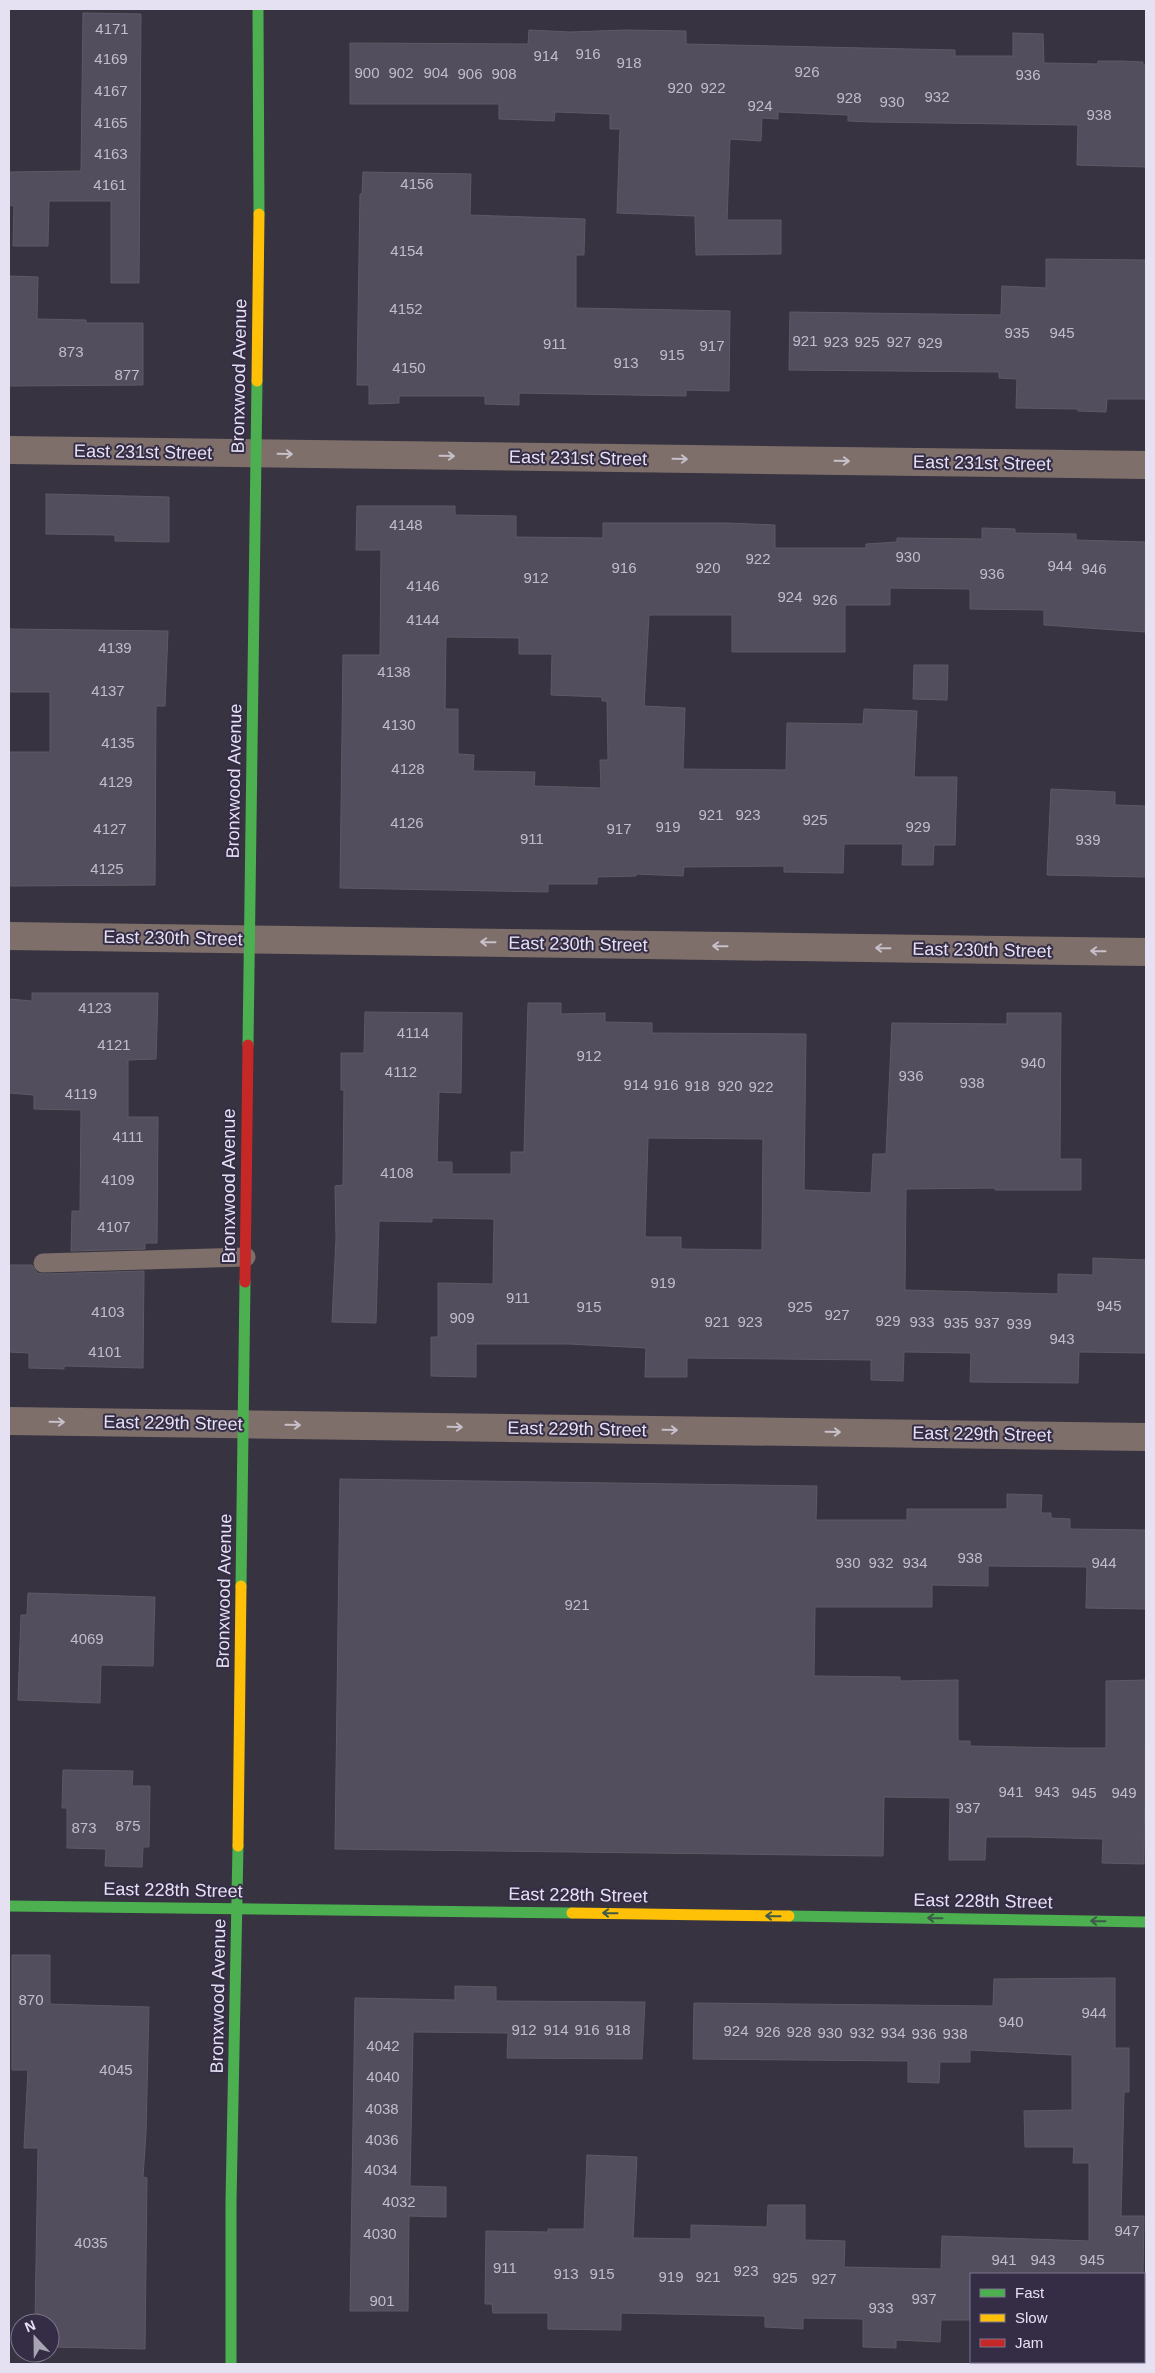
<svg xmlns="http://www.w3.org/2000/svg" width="1155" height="2373" font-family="Arial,sans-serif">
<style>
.building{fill:#534e5d;stroke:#5d5965;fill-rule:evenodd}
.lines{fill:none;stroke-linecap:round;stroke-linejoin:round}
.lane{stroke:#7e6f6b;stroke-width:19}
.street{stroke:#7e6f6b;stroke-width:28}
.fast{stroke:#4caf50;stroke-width:11}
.slow{stroke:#ffc107;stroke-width:11}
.jam{stroke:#c62828;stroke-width:11}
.oneway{stroke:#c7bfca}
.oneway2{stroke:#3d5a4a}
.labels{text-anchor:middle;stroke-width:4;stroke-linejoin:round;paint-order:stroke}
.number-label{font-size:15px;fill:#c1bccd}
.street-label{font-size:18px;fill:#e6e1f2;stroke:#352d46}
</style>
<rect width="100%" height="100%" fill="#373340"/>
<g class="building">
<path d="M83,13L141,14L139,283H111V201H49L48,246H13L14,206L9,205V172L81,171Z"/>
<path d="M529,30L570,32L625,30L686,31V44L955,50V56H1013V33L1043,34L1044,63L1098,64V61H1121L1143,62V65H1146V167L1077,165L1078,125L871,122L848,121V115L778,112V119L762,118L761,141L730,139L727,220H781V254L696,255L695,216L617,213L620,129H610V114L555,112L554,121L499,119V104H350V43L528,44Z"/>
<path d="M363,172L471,174L470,215L585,219L584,255H576V308L730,311L729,391L686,390V396L519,393V405L485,404V396H399V403L369,404V385H357L360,194H362Z"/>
<path d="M1046,259L1146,260V399H1107L1106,412L1078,411V409L1016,408L1017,379L999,378V372L789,370L790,312L1001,315L1002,286L1046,288Z"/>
<path d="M9,276L38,277L37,319L86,320V323H143V385L9,386Z"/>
<path d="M46,494L169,497V542L115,541V535L46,534Z"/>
<path d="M357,506H455V515L516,516V537L603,538V523H726L775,525V548H866V544L897,542V538L982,539V528L1015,529V533L1076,534V540L1146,542L1145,632L1044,625V610L970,609V589L890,588V605H845V652H732V615H649L644,706L685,708L683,769L786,770L787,723L863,724L864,709L917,711L914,777H957L955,845H934L933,865H902L903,844H844L843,873L784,872V866L684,867L683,876L636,874V876L597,877V884H548V892L340,888L343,655H380L381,550H356ZM446,637L519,638V654H552L551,695L602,697V701H607L608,760H600L601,788L534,786L535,772L473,771L474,755L458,754V709H445Z"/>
<path d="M9,629L168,631L165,706H156L155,885L9,886V752H50V692H9Z"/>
<path d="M914,665H948L947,700L913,699Z"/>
<path d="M1051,789L1115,792V805L1146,806V877L1047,875Z"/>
<path d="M32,993H158L156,1059L128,1060V1117H158L157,1243H145V1249L71,1251L72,1211H80L81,1110L34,1109V1095L9,1093V999L32,1001Z"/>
<path d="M528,1003H561V1014L605,1013V1022L652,1023V1033L806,1034L804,1190L871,1193L873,1154H886L892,1023L1007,1024V1013H1061L1060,1159H1081V1190H995V1188L906,1189L905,1290L1058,1294V1274L1093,1275V1258L1146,1260V1353L1079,1352L1078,1383L970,1382L971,1353L904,1352L903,1381L871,1380V1360L687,1358V1377H645L646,1348L568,1344H476V1377L431,1376V1337H438V1283L493,1284L494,1219L432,1218V1222L379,1221L376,1323L332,1322L336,1238L335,1186L343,1185L344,1090H341V1053H364L365,1012L462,1013L461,1093L439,1092L437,1162H452V1174H511V1152H524ZM648,1138L763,1139L762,1250L681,1249V1237H645Z"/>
<path d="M9,1265H32L37,1273L43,1274L144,1271L143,1368L64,1366V1369L29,1368V1353L9,1352Z"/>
<path d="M340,1479L817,1486L816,1520H907V1509H1007V1494L1042,1495L1041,1513H1051V1518L1070,1519V1529L1146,1530V1609L1086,1608L1087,1567L988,1566V1586L932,1585V1607H815L814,1676L900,1677V1681L958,1680V1741H970V1746L1066,1748H1106V1681L1146,1680L1144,1864L1102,1863L1103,1839L1028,1837H986L985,1860H949L950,1798L884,1797L883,1856L335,1849Z"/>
<path d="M28,1593L155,1597L153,1666L101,1665L100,1703L18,1700L21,1615H27Z"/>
<path d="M63,1770L133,1771L132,1786H150L149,1847H143L142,1867L105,1866L106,1849L67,1848V1808H62Z"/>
<path d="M12,1955H50V2004L149,2007L146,2133L143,2177L147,2178L145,2349L50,2347V2323H35L38,2148H24L28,2070H12Z"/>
<path d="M1115,1978V2048H1129V2092H1124L1121,2216H1144L1143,2274H971V2320H941L940,2342L896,2340V2348L863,2347V2319L803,2318V2329L765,2327V2316L621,2313V2330L548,2329V2313H493L492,2304H485L486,2231L548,2232V2229H584L587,2155L637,2157L633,2238L691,2239V2225L767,2227L768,2205H805V2240L845,2241L844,2267L941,2269L942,2236L1089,2241V2163H1073L1074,2147H1025L1024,2111L1072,2110V2055L970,2050V2062H940L939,2083L908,2082V2061L693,2059L694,2003L993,2006L994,1979Z"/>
<path d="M455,1986L496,1987V2001L645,2002L642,2059L507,2058L508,2033L413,2032L410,2186L446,2187V2217L409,2216L408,2311H350L355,1998L455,2000Z"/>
</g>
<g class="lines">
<path class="lane" d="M43,1263L246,1257"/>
<g class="street">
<path d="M9,450L1146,465"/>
<path d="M9,936L1146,952"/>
<path d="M9,1421L1146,1437"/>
</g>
<g class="fast">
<path d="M258,9L259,214"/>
<path d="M248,1045L257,381"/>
<path d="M241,1586L245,1282"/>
<path d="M9,1906L572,1913"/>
<path d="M789,1916L1146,1922"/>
<path d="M231,2364V2202L238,1846"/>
</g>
<g class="slow">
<path d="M257,381L259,214"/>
<path d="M238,1846L241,1586"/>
<path d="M572,1913L789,1916"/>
</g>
<path class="jam" d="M245,1282L248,1045"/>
</g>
<defs><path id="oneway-shaft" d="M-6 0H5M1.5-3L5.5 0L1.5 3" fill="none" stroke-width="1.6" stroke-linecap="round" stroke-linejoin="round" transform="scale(1.25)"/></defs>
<g class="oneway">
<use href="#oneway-shaft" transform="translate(285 454) rotate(1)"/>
<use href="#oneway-shaft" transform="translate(447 456) rotate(1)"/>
<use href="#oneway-shaft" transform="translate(680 459) rotate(1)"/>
<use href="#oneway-shaft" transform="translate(842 461) rotate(1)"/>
<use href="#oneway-shaft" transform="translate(488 942) rotate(-179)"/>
<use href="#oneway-shaft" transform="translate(720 946) rotate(-179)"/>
<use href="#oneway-shaft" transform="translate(883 948) rotate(-179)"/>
<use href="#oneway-shaft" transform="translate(1098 951) rotate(-179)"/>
<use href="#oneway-shaft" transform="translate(57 1422) rotate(1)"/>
<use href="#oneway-shaft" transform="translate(293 1425) rotate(1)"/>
<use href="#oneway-shaft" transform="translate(455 1427) rotate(1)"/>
<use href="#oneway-shaft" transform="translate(670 1430) rotate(1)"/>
<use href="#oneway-shaft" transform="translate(833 1432) rotate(1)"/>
</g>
<g class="oneway2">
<use href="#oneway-shaft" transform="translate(610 1913) rotate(-179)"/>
<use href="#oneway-shaft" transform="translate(773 1916) rotate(-179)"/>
<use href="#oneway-shaft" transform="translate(935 1918) rotate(-179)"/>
<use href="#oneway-shaft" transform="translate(1098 1921) rotate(-179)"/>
</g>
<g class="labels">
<g class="number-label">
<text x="112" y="34">4171</text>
<text x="588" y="59">916</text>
<text x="546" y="61">914</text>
<text x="111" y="64">4169</text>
<text x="629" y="68">918</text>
<text x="807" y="77">926</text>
<text x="367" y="78">900</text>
<text x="401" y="78">902</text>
<text x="436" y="78">904</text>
<text x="470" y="79">906</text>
<text x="504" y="79">908</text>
<text x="1028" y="80">936</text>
<text x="680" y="93">920</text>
<text x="713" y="93">922</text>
<text x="111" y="96">4167</text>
<text x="937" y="102">932</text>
<text x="849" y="103">928</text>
<text x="892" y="107">930</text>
<text x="760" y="111">924</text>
<text x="1099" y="120">938</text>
<text x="111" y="128">4165</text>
<text x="111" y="159">4163</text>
<text x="417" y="189">4156</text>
<text x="110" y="190">4161</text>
<text x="407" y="256">4154</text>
<text x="406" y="314">4152</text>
<text x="1017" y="338">935</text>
<text x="1062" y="338">945</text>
<text x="805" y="346">921</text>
<text x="836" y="347">923</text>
<text x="867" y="347">925</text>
<text x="899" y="347">927</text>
<text x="930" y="348">929</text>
<text x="555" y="349">911</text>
<text x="712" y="351">917</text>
<text x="71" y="357">873</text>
<text x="672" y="360">915</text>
<text x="626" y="368">913</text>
<text x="409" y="373">4150</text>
<text x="127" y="380">877</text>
<text x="406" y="530">4148</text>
<text x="908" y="562">930</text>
<text x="758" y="564">922</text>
<text x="1060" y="571">944</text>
<text x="624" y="573">916</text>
<text x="708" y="573">920</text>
<text x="1094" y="574">946</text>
<text x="992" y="579">936</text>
<text x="536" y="583">912</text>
<text x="423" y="591">4146</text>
<text x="790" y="602">924</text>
<text x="825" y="605">926</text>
<text x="423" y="625">4144</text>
<text x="115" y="653">4139</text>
<text x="394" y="677">4138</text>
<text x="108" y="696">4137</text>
<text x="399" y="730">4130</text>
<text x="118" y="748">4135</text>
<text x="408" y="774">4128</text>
<text x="116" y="787">4129</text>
<text x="711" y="820">921</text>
<text x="748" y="820">923</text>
<text x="815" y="825">925</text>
<text x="407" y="828">4126</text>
<text x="668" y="832">919</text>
<text x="918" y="832">929</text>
<text x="110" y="834">4127</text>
<text x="619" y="834">917</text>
<text x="532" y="844">911</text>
<text x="1088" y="845">939</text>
<text x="107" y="874">4125</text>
<text x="95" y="1013">4123</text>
<text x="413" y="1038">4114</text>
<text x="114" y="1050">4121</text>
<text x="589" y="1061">912</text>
<text x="1033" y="1068">940</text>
<text x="401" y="1077">4112</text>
<text x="911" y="1081">936</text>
<text x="972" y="1088">938</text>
<text x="636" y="1090">914</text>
<text x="666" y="1090">916</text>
<text x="697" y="1091">918</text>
<text x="730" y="1091">920</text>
<text x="761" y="1092">922</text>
<text x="81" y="1099">4119</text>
<text x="128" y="1142">4111</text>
<text x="397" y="1178">4108</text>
<text x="118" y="1185">4109</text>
<text x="114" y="1232">4107</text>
<text x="663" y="1288">919</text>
<text x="518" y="1303">911</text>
<text x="1109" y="1311">945</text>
<text x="589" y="1312">915</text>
<text x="800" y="1312">925</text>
<text x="108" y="1317">4103</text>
<text x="837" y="1320">927</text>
<text x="462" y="1323">909</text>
<text x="888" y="1326">929</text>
<text x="717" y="1327">921</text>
<text x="750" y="1327">923</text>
<text x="922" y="1327">933</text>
<text x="956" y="1328">935</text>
<text x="987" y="1328">937</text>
<text x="1019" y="1329">939</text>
<text x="1062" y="1344">943</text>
<text x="105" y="1357">4101</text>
<text x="970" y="1563">938</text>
<text x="848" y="1568">930</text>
<text x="881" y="1568">932</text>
<text x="915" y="1568">934</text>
<text x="1104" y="1568">944</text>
<text x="577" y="1610">921</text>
<text x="87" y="1644">4069</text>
<text x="1011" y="1797">941</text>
<text x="1047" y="1797">943</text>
<text x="1084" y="1798">945</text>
<text x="1124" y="1798">949</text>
<text x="968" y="1813">937</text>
<text x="128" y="1831">875</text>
<text x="84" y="1833">873</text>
<text x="31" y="2005">870</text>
<text x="1094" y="2018">944</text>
<text x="1011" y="2027">940</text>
<text x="524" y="2035">912</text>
<text x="556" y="2035">914</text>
<text x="587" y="2035">916</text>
<text x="618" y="2035">918</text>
<text x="736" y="2036">924</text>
<text x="768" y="2037">926</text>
<text x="799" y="2037">928</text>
<text x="830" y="2038">930</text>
<text x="862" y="2038">932</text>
<text x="893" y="2038">934</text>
<text x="924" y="2039">936</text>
<text x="955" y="2039">938</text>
<text x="383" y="2051">4042</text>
<text x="116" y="2075">4045</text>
<text x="383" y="2082">4040</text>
<text x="382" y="2114">4038</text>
<text x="382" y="2145">4036</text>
<text x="381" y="2175">4034</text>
<text x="399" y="2207">4032</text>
<text x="1127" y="2236">947</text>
<text x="380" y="2239">4030</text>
<text x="91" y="2248">4035</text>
<text x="1004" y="2265">941</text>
<text x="1043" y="2265">943</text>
<text x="1092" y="2265">945</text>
<text x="505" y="2273">911</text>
<text x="746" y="2276">923</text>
<text x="566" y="2279">913</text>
<text x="602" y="2279">915</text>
<text x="671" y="2282">919</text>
<text x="708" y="2282">921</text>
<text x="785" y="2283">925</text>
<text x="824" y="2284">927</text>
<text x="924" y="2304">937</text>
<text x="382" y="2306">901</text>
<text x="881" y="2313">933</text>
</g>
<g class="street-label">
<text transform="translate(239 376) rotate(-89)" y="6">Bronxwood Avenue</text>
<text transform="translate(143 452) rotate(1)" y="6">East 231st Street</text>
<text transform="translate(578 458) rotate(1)" y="6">East 231st Street</text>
<text transform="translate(982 463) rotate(1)" y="6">East 231st Street</text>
<text transform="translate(234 781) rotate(-89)" y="6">Bronxwood Avenue</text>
<text transform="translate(173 938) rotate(1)" y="6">East 230th Street</text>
<text transform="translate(578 944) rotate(1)" y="6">East 230th Street</text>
<text transform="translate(982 950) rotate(1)" y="6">East 230th Street</text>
<text transform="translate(229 1186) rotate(-90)" y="6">Bronxwood Avenue</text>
<text transform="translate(173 1423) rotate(1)" y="6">East 229th Street</text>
<text transform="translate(577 1429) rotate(1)" y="6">East 229th Street</text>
<text transform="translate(982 1434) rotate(1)" y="6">East 229th Street</text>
<text transform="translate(224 1591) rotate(-89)" y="6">Bronxwood Avenue</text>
<text transform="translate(173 1890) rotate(1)" y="6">East 228th Street</text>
<text transform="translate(578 1895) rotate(1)" y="6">East 228th Street</text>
<text transform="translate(983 1901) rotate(1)" y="6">East 228th Street</text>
<text transform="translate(218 1996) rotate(-89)" y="6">Bronxwood Avenue</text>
</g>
</g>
<rect width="1155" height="2373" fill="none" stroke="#e6e1f2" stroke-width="20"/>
<rect x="970" y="2273" width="175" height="90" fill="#352d46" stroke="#7c758b"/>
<rect x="980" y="2289" width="25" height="8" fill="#4caf50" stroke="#7c758b"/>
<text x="1015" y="2298" font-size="15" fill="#e6e1f2">Fast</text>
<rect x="980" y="2314" width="25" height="8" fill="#ffc107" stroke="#7c758b"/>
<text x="1015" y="2323" font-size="15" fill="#e6e1f2">Slow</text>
<rect x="980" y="2339" width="25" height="8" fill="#c62828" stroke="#7c758b"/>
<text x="1015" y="2348" font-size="15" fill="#e6e1f2">Jam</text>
<g transform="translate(35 2338) rotate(338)"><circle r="24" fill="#352d46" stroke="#7c758b"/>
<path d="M0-4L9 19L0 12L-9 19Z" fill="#a9a4b4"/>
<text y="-8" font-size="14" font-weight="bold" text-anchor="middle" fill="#e6e1f2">N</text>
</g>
</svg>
